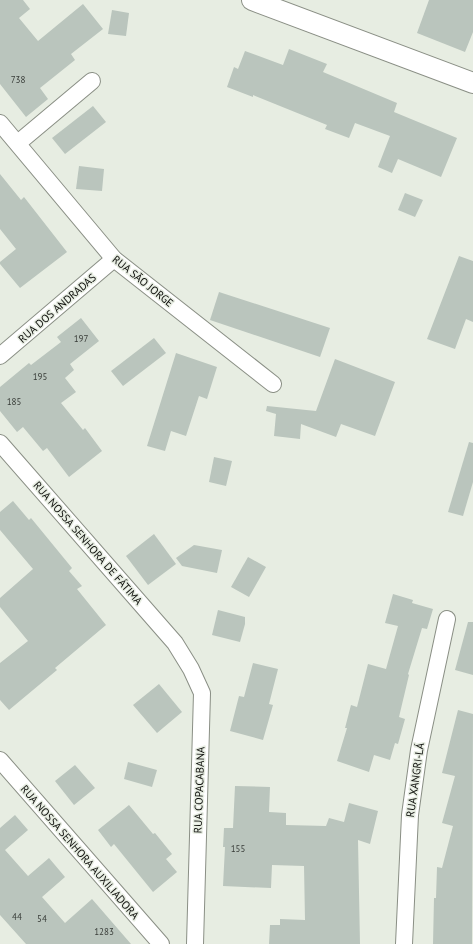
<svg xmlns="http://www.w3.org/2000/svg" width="473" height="944" font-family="'PT Sans',sans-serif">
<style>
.building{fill:#bac5bd}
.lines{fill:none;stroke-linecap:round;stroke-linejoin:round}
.minor-casing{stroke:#8a8f85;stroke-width:18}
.tertiary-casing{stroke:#8a8f85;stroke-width:22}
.minor{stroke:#fff;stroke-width:16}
.tertiary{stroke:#fff;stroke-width:20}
.labels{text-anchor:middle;stroke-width:3;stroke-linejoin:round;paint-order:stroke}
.number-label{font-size:9px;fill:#383c38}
.street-label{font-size:11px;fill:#0d0e0b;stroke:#e7ede2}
</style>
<rect width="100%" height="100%" fill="#e7ede2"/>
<g class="building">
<path d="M0,0H23L30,9L19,18L38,41L83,4L103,29L71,54L75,60L40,88L48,99L26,117L0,84Z"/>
<path d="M429,0H473V32L465,52L417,33Z"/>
<path d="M112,10L129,13L126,36L108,34Z"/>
<path d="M289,49L327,64L323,72L397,103L394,112L457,138L441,177L398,159L392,173L378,167L390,136L355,123L349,138L325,129L327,125L253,95V97L227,87L234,67L238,69L245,51L283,65Z"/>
<path d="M93,106L106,122L65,154L52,138Z"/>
<path d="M79,166L104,169L102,191L76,189Z"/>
<path d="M0,174L21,200L24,197L67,252L20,288L0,264V262L16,249L0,229Z"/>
<path d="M405,193L423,200L415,217L398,210Z"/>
<path d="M459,256L473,261V322L466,319L455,349L427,339Z"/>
<path d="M219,292L330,328L320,357L210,320Z"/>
<path d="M81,318L99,341L70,364L74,370L65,378L76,392L61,403L83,430L85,428L102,451L69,477L47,448L43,451L23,427L17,432L0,411V387L29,363L31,365L61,342L57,337Z"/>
<path d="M154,338L166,353L123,386L111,371Z"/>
<path d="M176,353L217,367L207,399L199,396L186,436L171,431L165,451L147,446Z"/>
<path d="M335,359L395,382L375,436L341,424L336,437L301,424L300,439L274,436L276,414L266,411L267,406L316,411Z"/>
<path d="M469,442L473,443V482L463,516L448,512Z"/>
<path d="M214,457L232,461L226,486L209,482Z"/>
<path d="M13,501L29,520L31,518L72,568L69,571L82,586L77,589L106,625L55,668L57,670L9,710L0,700V663L28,641L0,607V598L33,569L0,530V512Z"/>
<path d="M154,534L176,564L148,585L126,556Z"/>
<path d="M194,545L222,550L217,573L182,566L176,558Z"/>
<path d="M248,557L266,567L249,597L231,587Z"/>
<path d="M393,594L413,600L412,603L433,609L427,629L422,628L408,674L409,675L399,717L405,719L398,744L395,743L390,760L374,755L369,772L337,761L347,728H345L351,705L357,707L368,664L386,669L398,626L385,623Z"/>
<path d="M218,610L245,617V624L240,642L212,635Z"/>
<path d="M468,622H473V675L455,670Z"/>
<path d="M253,663L278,669L269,704L273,705L263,740L230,731L239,696L244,697Z"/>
<path d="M159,684L182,712L157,733L133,705Z"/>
<path d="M458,710L473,714L472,944H433L434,898H436L437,867L442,868L453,826L442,823L455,776L442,773Z"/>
<path d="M128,762L157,770L152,787L124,779Z"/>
<path d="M75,765L95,788L74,805L55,781Z"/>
<path d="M235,786L270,787L269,812L286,813V825L326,826L329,818L344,822L349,803L378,811L370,844L358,840L360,944H269L270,925H280V919L305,920L304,866L272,865L271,888L223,886L225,847H223L224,828H233Z"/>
<path d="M129,805L153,834L155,833L172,854L166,859L177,872L153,892L114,844L111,847L98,830Z"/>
<path d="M15,815L28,830L5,850L28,876L49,858L65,877L42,897L65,923L92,899L131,944H26L0,915V828Z"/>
</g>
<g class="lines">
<g class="minor-casing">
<g id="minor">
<path d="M0,123L114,259L273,384"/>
<path d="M18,143L92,81"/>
<path d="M0,356L114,259"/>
<path d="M0,443L175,643L191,669L202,693L195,944"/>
<path d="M0,760L161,944"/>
<path d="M404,944L410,815L419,750L447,619"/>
</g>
</g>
<g class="tertiary-casing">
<path id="tertiary" d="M252,0L473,83"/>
</g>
<use href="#minor" class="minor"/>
<use href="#tertiary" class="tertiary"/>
</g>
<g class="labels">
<g class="number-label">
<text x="18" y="83">738</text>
<text x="81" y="342">197</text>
<text x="40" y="380">195</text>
<text x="14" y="405">185</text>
<text x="238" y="852">155</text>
<text x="17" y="920">44</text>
<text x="42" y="922">54</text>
<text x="104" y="935">1283</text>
</g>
<g class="street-label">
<text transform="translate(143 281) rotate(39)" y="4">RUA SÃO JORGE</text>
<text transform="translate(57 308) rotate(-41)" y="4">RUA DOS ANDRADAS</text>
<text transform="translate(88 543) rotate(49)" y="4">RUA NOSSA SENHORA DE FÁTIMA</text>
<text transform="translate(415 780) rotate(-82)" y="4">RUA XANGRI-LÁ</text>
<text transform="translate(199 790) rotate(-88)" y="4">RUA COPACABANA</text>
<text transform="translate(80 852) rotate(49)" y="4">RUA NOSSA SENHORA AUXILIADORA</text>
</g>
</g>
</svg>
